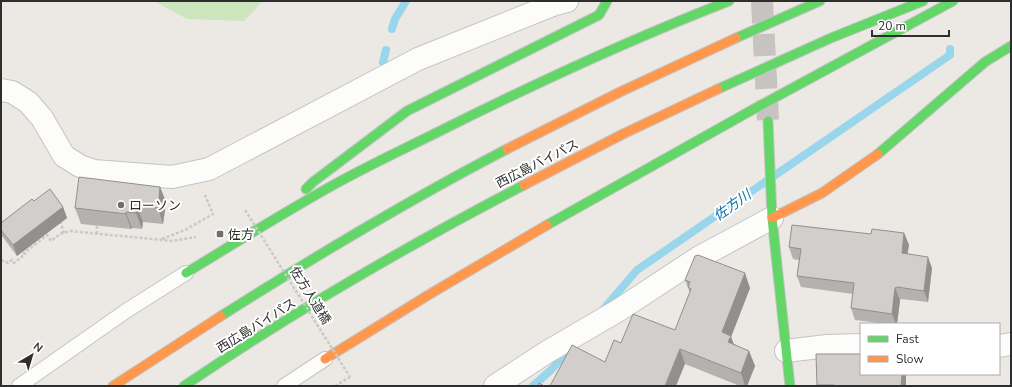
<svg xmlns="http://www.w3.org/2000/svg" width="1012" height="387" font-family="'Nunito Sans','Noto Sans JP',sans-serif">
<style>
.green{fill:#cee6be}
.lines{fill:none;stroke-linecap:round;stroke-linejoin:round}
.stream{stroke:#99d6ec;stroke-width:8}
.secondary-tunnel{stroke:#c6c3c0;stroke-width:22;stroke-dasharray:22 11;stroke-linecap:butt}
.lane-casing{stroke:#c5c4c5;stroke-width:16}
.street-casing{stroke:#c5c4c5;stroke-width:24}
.fast-casing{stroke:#c5c4c5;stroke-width:11}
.slow-casing{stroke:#c5c4c5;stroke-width:11}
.path{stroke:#c9c9c8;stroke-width:2.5;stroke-dasharray:3 2;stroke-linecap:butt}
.lane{stroke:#fcfcfb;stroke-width:14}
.street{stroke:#fcfcfb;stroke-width:22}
.fast{stroke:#63d668;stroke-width:9}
.slow{stroke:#ff974d;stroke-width:9}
.path-bridge{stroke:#c9c9c8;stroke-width:2.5;stroke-dasharray:3 2;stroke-linecap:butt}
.wall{fill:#b4b1af}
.shaded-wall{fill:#92908e}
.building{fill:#d1cecb;stroke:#92908e}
.poi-dot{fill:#706f6e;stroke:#fff;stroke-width:1.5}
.labels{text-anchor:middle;stroke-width:4;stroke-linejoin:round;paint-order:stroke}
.street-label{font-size:13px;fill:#2e2e2e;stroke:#fff}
.poi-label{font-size:13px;fill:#2e2e2e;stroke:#fff;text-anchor:start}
.water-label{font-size:14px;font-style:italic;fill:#0d6fa3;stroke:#fff}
</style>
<rect width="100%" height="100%" fill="#ece8e4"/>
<path class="green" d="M154,1H263L244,21L187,19Z"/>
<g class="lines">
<g class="stream">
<path d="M392,29L395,19L406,1"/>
<path d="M383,62L386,50"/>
<path d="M601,312L637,270L950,55V49"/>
<path d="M533,386L552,369L571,347"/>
</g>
<path class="secondary-tunnel" d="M762,1L768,120"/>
<g class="lane-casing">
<g id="lane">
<path d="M19,386L126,311L186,273"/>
<path d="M284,386L325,359"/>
</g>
</g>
<g class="street-casing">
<g id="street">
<path d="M1,90L12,92L28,102L42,118L64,156L80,166L94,171L172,177L209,169L418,59L555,4L567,1"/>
<path d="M999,346L1011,344"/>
<path d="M786,351L827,346L861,345"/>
<path d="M495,386L547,352L619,310L698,258L772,218"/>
</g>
</g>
<g class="fast-casing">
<g id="fast">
<path d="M736,38L820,1"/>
<path d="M718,89L831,38L923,1"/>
<path d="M768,121L772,218L790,386"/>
<path d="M878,154L985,62L1011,46"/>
<path d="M306,189L313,182L407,111L599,15L607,1"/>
<path d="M547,225L752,110L953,1"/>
<path d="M186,273C233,244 280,215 328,188C365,167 404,149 442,130C536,83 631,39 729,1"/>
<path d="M221,316C314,257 409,200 507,149"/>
<path d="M184,386C293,312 407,246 524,185"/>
</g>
</g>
<g class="slow-casing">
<g id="slow">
<path d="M507,149L620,92L736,38"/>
<path d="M524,185L623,134L718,89"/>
<path d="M772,218L822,193L878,154"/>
<path d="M325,359L430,294L547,225"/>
<path d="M113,386L221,316"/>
</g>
</g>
<g class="path">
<path d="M60,221L64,233"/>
<path d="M97,234V225"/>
<path d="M162,239L185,230L213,214L205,195"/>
<path d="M1,260L8,263L12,260L14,263L25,254L24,253L47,235L51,241L60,234L70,231L172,241L196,237"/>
<path d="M335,386L350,377"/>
</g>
<use href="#lane" class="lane"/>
<use href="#street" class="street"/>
<use href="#fast" class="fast"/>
<use href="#slow" class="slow"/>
<path class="path-bridge" d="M245,210L350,377"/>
</g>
<g class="wall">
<path d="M160,187L166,202L163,224L143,222L142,229L132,228L131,229L81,224L75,208Z"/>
<path d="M34,201L63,207L67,218L17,256L2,236L1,235V223Z"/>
<path d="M904,233L909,245L907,254L932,268L928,302L901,299L900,300L897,324H887L855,320L851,308L853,294L801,287L797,276L799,260L793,259L789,247L871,234Z"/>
<path d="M685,280L750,288L731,337L734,344L749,351L755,366L747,386H740L685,364L605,362L675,330L690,293Z"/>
<path d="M861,374H906V386H817V385Z"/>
</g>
<g class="shaded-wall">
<path d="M160,187L166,202L163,224L158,208Z"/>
<path d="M137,206L143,222L142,229L136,213Z"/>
<path d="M63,207L67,218L17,256L13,245Z"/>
<path d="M126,212L132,228L131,229L126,214Z"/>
<path d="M904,233L909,245L906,264L902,253Z"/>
<path d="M928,257L932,268L928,302L924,291Z"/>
<path d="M745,273L750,288L731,337L736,351L734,357L722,332Z"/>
<path d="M895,288L900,300L897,324H896L892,314Z"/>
<path d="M680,349L685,364L676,386H665Z"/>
<path d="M749,351L755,366L747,386H745L741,373Z"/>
<path d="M902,374H906V386H901Z"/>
</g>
<g class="building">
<path d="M79,177L160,187L158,208L137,206L136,213L126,212V214L75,208Z"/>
<path d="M50,189L63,207L13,245L1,230V223L32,199L34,201Z"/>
<path d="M792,225L871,234L872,229L904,233L902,253L928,257L924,291L897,287L895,288L892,314L851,308L854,283L797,276L801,249L789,247Z"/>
<path d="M698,255L745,273L722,332L731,336L728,342L749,351L741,373L680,349L665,386H550L572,345L605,362L614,340L621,343L633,314L675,330L691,289L688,287L690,282L685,280L695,256Z"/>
<path d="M816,354H861V374H902L901,386H833L834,385H817Z"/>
<path d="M539,383L544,386H538Z"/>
</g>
<g class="poi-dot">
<circle cx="121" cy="205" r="4"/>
<rect x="216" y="230" width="8" height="8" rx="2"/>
</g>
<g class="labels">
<g class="street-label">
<text transform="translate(537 163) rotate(-27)" y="5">西広島バイパス</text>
<text transform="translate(311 295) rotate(58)" y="5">佐方人道橋</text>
<text transform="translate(256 325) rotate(-32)" y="5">西広島バイパス</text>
</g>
<g class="poi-label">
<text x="129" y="210">ローソン</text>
<text x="228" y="239">佐方</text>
</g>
<g class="water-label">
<text transform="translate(732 205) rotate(-35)" y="5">佐方川</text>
</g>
</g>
<rect width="1012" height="387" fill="none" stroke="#2e2e2e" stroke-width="4"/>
<rect x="860" y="323" width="140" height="52" fill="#ffffff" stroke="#ababab"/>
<rect x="868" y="336" width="20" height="6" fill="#63d668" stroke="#ababab"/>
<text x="896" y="343" font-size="12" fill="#2e2e2e">Fast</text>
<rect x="868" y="356" width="20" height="6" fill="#ff974d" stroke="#ababab"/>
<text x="896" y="363" font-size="12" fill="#2e2e2e">Slow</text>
<g transform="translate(32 355) rotate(38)" stroke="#ffffff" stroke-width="3" paint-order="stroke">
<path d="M0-3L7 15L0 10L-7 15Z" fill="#2e2e2e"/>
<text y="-6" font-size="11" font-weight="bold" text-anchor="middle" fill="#2e2e2e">N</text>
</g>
<path d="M872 30v6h77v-6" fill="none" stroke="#2e2e2e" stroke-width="2"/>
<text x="878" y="30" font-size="12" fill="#2e2e2e" stroke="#ffffff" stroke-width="3" paint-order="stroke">20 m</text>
</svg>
